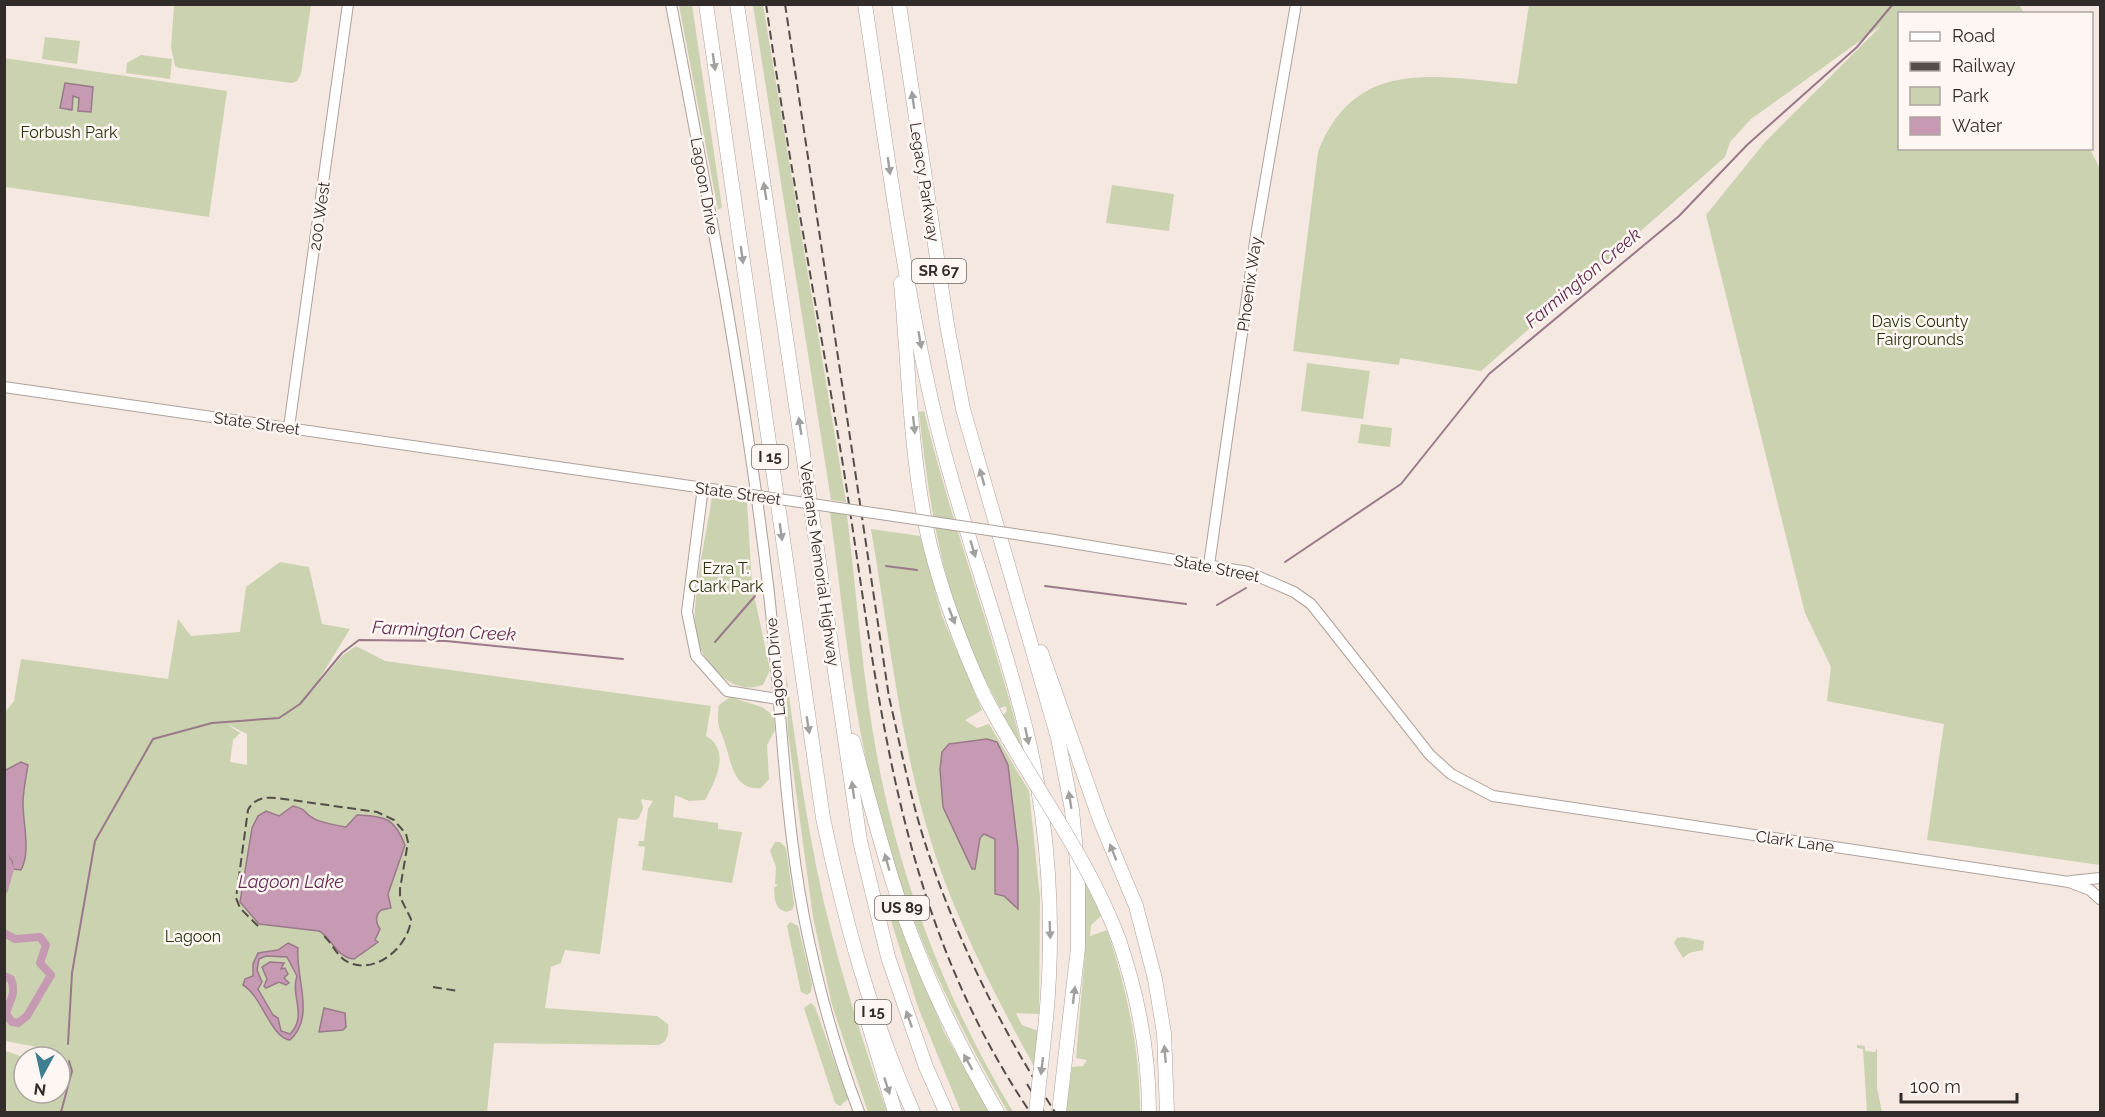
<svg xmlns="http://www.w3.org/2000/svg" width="2105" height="1117" font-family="Raleway,sans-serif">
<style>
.green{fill:#cad2af;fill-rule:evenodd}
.water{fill:#c79ab3;stroke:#9a798a;stroke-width:1.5;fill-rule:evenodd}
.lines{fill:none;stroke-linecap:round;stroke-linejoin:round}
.stream{stroke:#9a798a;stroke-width:2}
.canal{stroke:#c79ab3;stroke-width:8}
.secondary-casing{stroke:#ada19b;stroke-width:12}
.highway-casing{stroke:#ada19b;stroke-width:15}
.secondary{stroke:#fff;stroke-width:10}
.highway{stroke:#fff;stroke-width:14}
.rail{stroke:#544d4a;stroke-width:2;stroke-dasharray:9 4.5;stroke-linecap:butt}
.secondary-bridge-casing{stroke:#ada19b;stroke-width:12;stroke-linecap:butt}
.highway-bridge-casing{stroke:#ada19b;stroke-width:15;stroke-linecap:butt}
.secondary-bridge{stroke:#fff;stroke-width:10}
.highway-bridge{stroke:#fff;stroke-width:14}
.oneway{fill:#a2a09f}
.labels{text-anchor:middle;stroke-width:5;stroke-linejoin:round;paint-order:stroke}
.shield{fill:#fef6f2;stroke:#6e6966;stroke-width:1.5}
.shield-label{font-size:15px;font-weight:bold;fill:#312c2a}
.park-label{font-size:16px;fill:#2c320e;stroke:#fef6f2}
.street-label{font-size:16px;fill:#312c2a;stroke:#fef6f2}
.water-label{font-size:18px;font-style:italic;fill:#632b4f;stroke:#fef6f2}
</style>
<rect width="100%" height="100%" fill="#f5e8e1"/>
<g class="green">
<path d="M174,5H311L301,74L297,81L292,83L179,68L175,66L171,47Z"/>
<path d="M679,5H692L722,207L718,210Z"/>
<path d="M753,5H763L846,502L831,500Z"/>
<path d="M1529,5H2019L2024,13L1900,14V148L2090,149L2100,169V865L1927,840L1944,724L1827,701L1831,667L1805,613L1706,215L1765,142L1882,25L1751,119L1730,142L1725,157L1481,371L1400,358L1399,365L1293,351L1318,152C1355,57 1435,76 1517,84Z"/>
<path d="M45,37L80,41L77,64L42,59Z"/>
<path d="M141,55L172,59L170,79L126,73L127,63Z"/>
<path d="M4,58L227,91L209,217L6,187L5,195Z"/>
<path d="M1112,185L1174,194L1169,231L1106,223Z"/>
<path d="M1307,363L1370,371L1363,419L1301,411Z"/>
<path d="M924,411C952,527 995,637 1023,752L1002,716L1007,711L1006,706L1000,708C991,690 981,674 974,656C940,578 928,496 919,412Z"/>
<path d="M1361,424L1392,428L1390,447L1358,443Z"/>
<path d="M712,497L747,502L752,585L770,670L763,685C749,690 736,687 724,678C711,667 700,653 696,636C690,607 707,530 712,497Z"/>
<path d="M830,512L847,515C858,604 863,693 882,781C906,897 952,1011 1013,1112H1008C947,1008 897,896 870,778C850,691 842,601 830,512Z"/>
<path d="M871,529L920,536L942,616L982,710L965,720L977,728L989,724L1029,791L1040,898L1039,1014L1016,1013L1022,1025L1038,1031L1034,1066C1000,1005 968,943 943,877C902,765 891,645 871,529Z"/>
<path d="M280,562L309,567L322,624L350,629L312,691L343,655L356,646L385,661L711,706L706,736C731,750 716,780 705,800L689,801L675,795L673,817L718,823V829L742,832L732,883L642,870L645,847L638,846L639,841H644L648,809L653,801L641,799L643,808L639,818L635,820L618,818L600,954L565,950L561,963L551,967L545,1008L657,1016L668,1024C669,1034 668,1041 659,1045L494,1043L487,1112H5V1051L18,1055L24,1062V1093H60V1057H55L48,1049L5,1041L4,713L14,701L21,659L168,679L178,619L191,636L240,632L246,587ZM227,724L247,734V765L230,762L233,740L240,733Z"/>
<path d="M786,673C796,750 807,827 824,903C841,974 863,1043 887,1112H868L832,1005L813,917L788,733Z"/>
<path d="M730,697L762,707L774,716L775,730L767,745L769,779L761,788C737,791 732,768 727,750C722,730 715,728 719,705Z"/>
<path d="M775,842H780L786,848L794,904L793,909L787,912C774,909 775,899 774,888L778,885L775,884L776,867L770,851Z"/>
<path d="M1085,881L1101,916L1091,925L1090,936L1107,930C1127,990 1140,1049 1140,1112H1066L1072,1067L1083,1066L1087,1060L1076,1058L1085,953Z"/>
<path d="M893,902L944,1032L989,1112H961L918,1007L886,904Z"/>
<path d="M790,922L798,926L812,984L811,992L807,995L801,992L787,926Z"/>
<path d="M1683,937L1704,941L1703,950L1689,953L1683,958L1674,943L1677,938Z"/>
<path d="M811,1003L815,1007L848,1099L840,1106L835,1103L804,1008Z"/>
<path d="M1857,1045L1865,1046V1051L1875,1052L1877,1048V1088L1882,1112H1867L1863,1049L1857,1048Z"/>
</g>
<g class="water">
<path d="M65,83L93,87L91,112L78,111L79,98L73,96L72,110L60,108Z"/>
<path d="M987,739L997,742L1008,765L1018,849V909L1004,896L995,894V839L984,834L980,838L975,869H972L943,807L940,769L942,752L949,744Z"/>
<path d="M21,762L28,765C26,777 23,791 23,803C23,825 31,851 21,870L13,869L12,861L5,852L4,771Z"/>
<path d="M293,806C309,810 303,813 313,818C319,822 339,826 346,827L357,815C386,817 394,817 405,845L388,894L391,908L381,910C375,916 375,922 380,929L375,940L378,942L354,959C337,958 331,937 319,931L259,924L240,902L252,828L258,816L266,811L279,816Z"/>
<path d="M288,943L298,948C295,977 316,1017 290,1040C271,1038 262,996 243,985L245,979L253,976V964L258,953L278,950ZM266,956L287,957L297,976C290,995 308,1016 290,1034L281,1031L278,1018L273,1015L258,989L262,982L257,970L259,959Z"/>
<path d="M270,962L284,963L281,969L285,968L288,974L284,978L289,983L286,985L279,982L266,988L264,986L267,979L262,967Z"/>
<path d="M324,1008L345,1013L346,1027L343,1030L319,1032Z"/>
</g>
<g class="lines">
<g class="stream">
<path d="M1285,562L1401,484L1489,374L1679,216L1747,145L1857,47L1893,4"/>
<path d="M886,566L917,570"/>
<path d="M1045,586L1186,604"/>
<path d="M1217,605L1246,588"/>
<path d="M715,642L755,596"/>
<path d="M68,1044L72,973L95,841L153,739L212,723L279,718L300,704L342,653L359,640L446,641L623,659"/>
<path d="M61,1112L72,1071L69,1061"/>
</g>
<g class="canal">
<path d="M4,855L10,869L4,890"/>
<path d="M4,933L15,939L40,937L46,945L40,963L51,975L27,1016L18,1023L12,1022L6,1014C9,1000 17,995 11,979L4,976"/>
</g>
<g class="secondary-casing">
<g id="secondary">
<path d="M671,4C708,197 745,390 768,585C781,695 783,807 804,917C817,983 835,1049 859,1112"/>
<path d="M4,387L725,491"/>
<path d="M289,427L348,4"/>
<path d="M703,487L687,612L696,656L727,691L778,699"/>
<path d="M1048,539L1248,572L1294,592L1311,604L1327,624L1430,755L1451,774L1493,796L2069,882L2090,890L2100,899"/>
<path d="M1209,565L1256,235L1296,4"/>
<path d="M2071,881L2100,878"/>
</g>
</g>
<g class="highway-casing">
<g id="highway">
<path d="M706,4L823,818C845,922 870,1015 913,1112"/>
<path d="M737,4L860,841L888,957L926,1067L946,1112"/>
<path d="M865,4C886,145 904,287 937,425C962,528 1001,627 1026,730C1049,823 1055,924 1046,1019"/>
<path d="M899,4L947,325L963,409L1058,738L1072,810L1078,873V948L1059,1112"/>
<path d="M901,283C909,369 910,460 930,545C943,596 962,647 984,695"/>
<path d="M1041,652L1100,820L1136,906L1155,979L1164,1033L1167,1112"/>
<path d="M853,741C873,812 890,884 918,952C940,1008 967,1060 997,1112"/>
<path d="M1119,940C1138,996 1149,1054 1149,1112"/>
<path d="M864,1009L895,1112"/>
</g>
</g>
<use href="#secondary" class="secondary"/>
<use href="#highway" class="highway"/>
<g class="rail">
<path d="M766,4C788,157 817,308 842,459C879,691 894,911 1030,1112"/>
<path d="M785,4L889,697C901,748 911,802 928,852C959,944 1002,1031 1055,1112"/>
<path d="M258,926L240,908L236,898L248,810C254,798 265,797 277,798L377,812L394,820L406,834L408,842L400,889V897L411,919C409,945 378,974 350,963C338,959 333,944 324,936"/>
<path d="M433,987L458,991"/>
<path d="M1027,1084L1044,1112"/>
</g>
<g class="secondary-bridge-casing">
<path id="secondary-bridge" d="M725,491L1048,539"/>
</g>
<g class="highway-bridge-casing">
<g id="highway-bridge">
<path d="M984,695C1027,778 1086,852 1119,940"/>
<path d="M1036,1112L1046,1019"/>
</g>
</g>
<use href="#secondary-bridge" class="secondary-bridge"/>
<use href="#highway-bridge" class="highway-bridge"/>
</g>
<defs><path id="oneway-solid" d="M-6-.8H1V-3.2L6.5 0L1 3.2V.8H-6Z" transform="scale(1.5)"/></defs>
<g class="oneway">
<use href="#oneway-solid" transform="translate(714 62) rotate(82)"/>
<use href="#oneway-solid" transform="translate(913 100) rotate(-98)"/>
<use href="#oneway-solid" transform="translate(889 166) rotate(82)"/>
<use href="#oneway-solid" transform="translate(765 191) rotate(-99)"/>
<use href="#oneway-solid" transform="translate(742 255) rotate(82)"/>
<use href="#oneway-solid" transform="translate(920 340) rotate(80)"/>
<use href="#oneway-solid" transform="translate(914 425) rotate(84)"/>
<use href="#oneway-solid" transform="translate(800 426) rotate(-99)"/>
<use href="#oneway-solid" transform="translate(982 477) rotate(-106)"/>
<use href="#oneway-solid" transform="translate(781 532) rotate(82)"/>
<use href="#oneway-solid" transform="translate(973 549) rotate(73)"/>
<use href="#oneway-solid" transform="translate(952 616) rotate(69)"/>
<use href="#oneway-solid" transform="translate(808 725) rotate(81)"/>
<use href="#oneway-solid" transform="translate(1027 736) rotate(78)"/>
<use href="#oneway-solid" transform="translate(853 790) rotate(-98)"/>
<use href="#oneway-solid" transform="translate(1070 800) rotate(-99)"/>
<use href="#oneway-solid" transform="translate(1113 852) rotate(-112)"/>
<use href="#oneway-solid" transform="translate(887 862) rotate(-106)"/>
<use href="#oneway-solid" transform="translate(1050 930) rotate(88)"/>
<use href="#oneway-solid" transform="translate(1074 995) rotate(-83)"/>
<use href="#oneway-solid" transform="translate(909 1019) rotate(-109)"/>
<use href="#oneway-solid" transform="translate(1165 1054) rotate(-95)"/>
<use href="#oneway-solid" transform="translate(968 1062) rotate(-119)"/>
<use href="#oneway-solid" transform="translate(1042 1066) rotate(97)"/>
<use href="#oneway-solid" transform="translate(887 1086) rotate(72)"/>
</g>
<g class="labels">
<g class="shield">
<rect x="912" y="259" width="54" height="24" rx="4.5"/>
<rect x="752" y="445" width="36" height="24" rx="4.5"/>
<rect x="875" y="896" width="54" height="24" rx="4.5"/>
<rect x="855" y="1000" width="36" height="24" rx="4.5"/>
</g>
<g class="shield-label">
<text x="939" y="276">SR 67</text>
<text x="770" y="462">I 15</text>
<text x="902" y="913">US 89</text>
<text x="873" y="1017">I 15</text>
</g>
<g class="park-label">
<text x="69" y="138">Forbush Park</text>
<text x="1920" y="327">Davis County<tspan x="1920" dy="18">Fairgrounds</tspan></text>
<text x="726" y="574">Ezra T.<tspan x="726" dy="18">Clark Park</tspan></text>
<text x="193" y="942">Lagoon</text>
</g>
<g class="street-label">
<text transform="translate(925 182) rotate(81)" y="6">Legacy Parkway</text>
<text transform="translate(705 186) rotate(80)" y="6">Lagoon Drive</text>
<text transform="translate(319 216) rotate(-82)" y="6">200 West</text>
<text transform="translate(1249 284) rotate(-82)" y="6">Phoenix Way</text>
<text transform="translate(257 423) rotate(8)" y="6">State Street</text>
<text transform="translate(738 493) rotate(8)" y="6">State Street</text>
<text transform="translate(820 564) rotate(82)" y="6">Veterans Memorial Highway</text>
<text transform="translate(1217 568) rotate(11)" y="6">State Street</text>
<text transform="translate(775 667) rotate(-95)" y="6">Lagoon Drive</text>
<text transform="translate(1795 841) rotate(8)" y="6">Clark Lane</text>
</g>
<g class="water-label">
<text transform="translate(1583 278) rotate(-40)" y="6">Farmington Creek</text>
<text transform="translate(444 631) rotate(3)" y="6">Farmington Creek</text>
<text x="291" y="888">Lagoon Lake</text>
</g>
</g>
<rect width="2105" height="1117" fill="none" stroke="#312c2a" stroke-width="12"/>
<rect x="1898" y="12" width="195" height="138" fill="#fef6f2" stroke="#aca5a2" stroke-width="1.5"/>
<rect x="1910" y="32" width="30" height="9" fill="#ffffff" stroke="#aca5a2" stroke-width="1.5"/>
<text x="1952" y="42" font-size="18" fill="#312c2a">Road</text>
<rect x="1910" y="62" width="30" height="9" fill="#544d4a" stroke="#aca5a2" stroke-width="1.5"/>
<text x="1952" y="72" font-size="18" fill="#312c2a">Railway</text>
<rect x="1910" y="87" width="30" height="18" fill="#cad2af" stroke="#aca5a2" stroke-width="1.5"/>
<text x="1952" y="102" font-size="18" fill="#312c2a">Park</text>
<rect x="1910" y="117" width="30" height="18" fill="#c79ab3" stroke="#aca5a2" stroke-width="1.5"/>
<text x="1952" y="132" font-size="18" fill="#312c2a">Water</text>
<g transform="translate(42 1075) rotate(188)"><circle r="28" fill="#fef6f2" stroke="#aca5a2" stroke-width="1.5"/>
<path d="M0-4.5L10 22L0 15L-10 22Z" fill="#3d7e91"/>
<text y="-9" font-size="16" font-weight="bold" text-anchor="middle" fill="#312c2a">N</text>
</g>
<path d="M1901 1093v9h116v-9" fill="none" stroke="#312c2a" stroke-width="3"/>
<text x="1910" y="1093" font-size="18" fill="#312c2a" stroke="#fef6f2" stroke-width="4.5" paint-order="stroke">100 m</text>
</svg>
